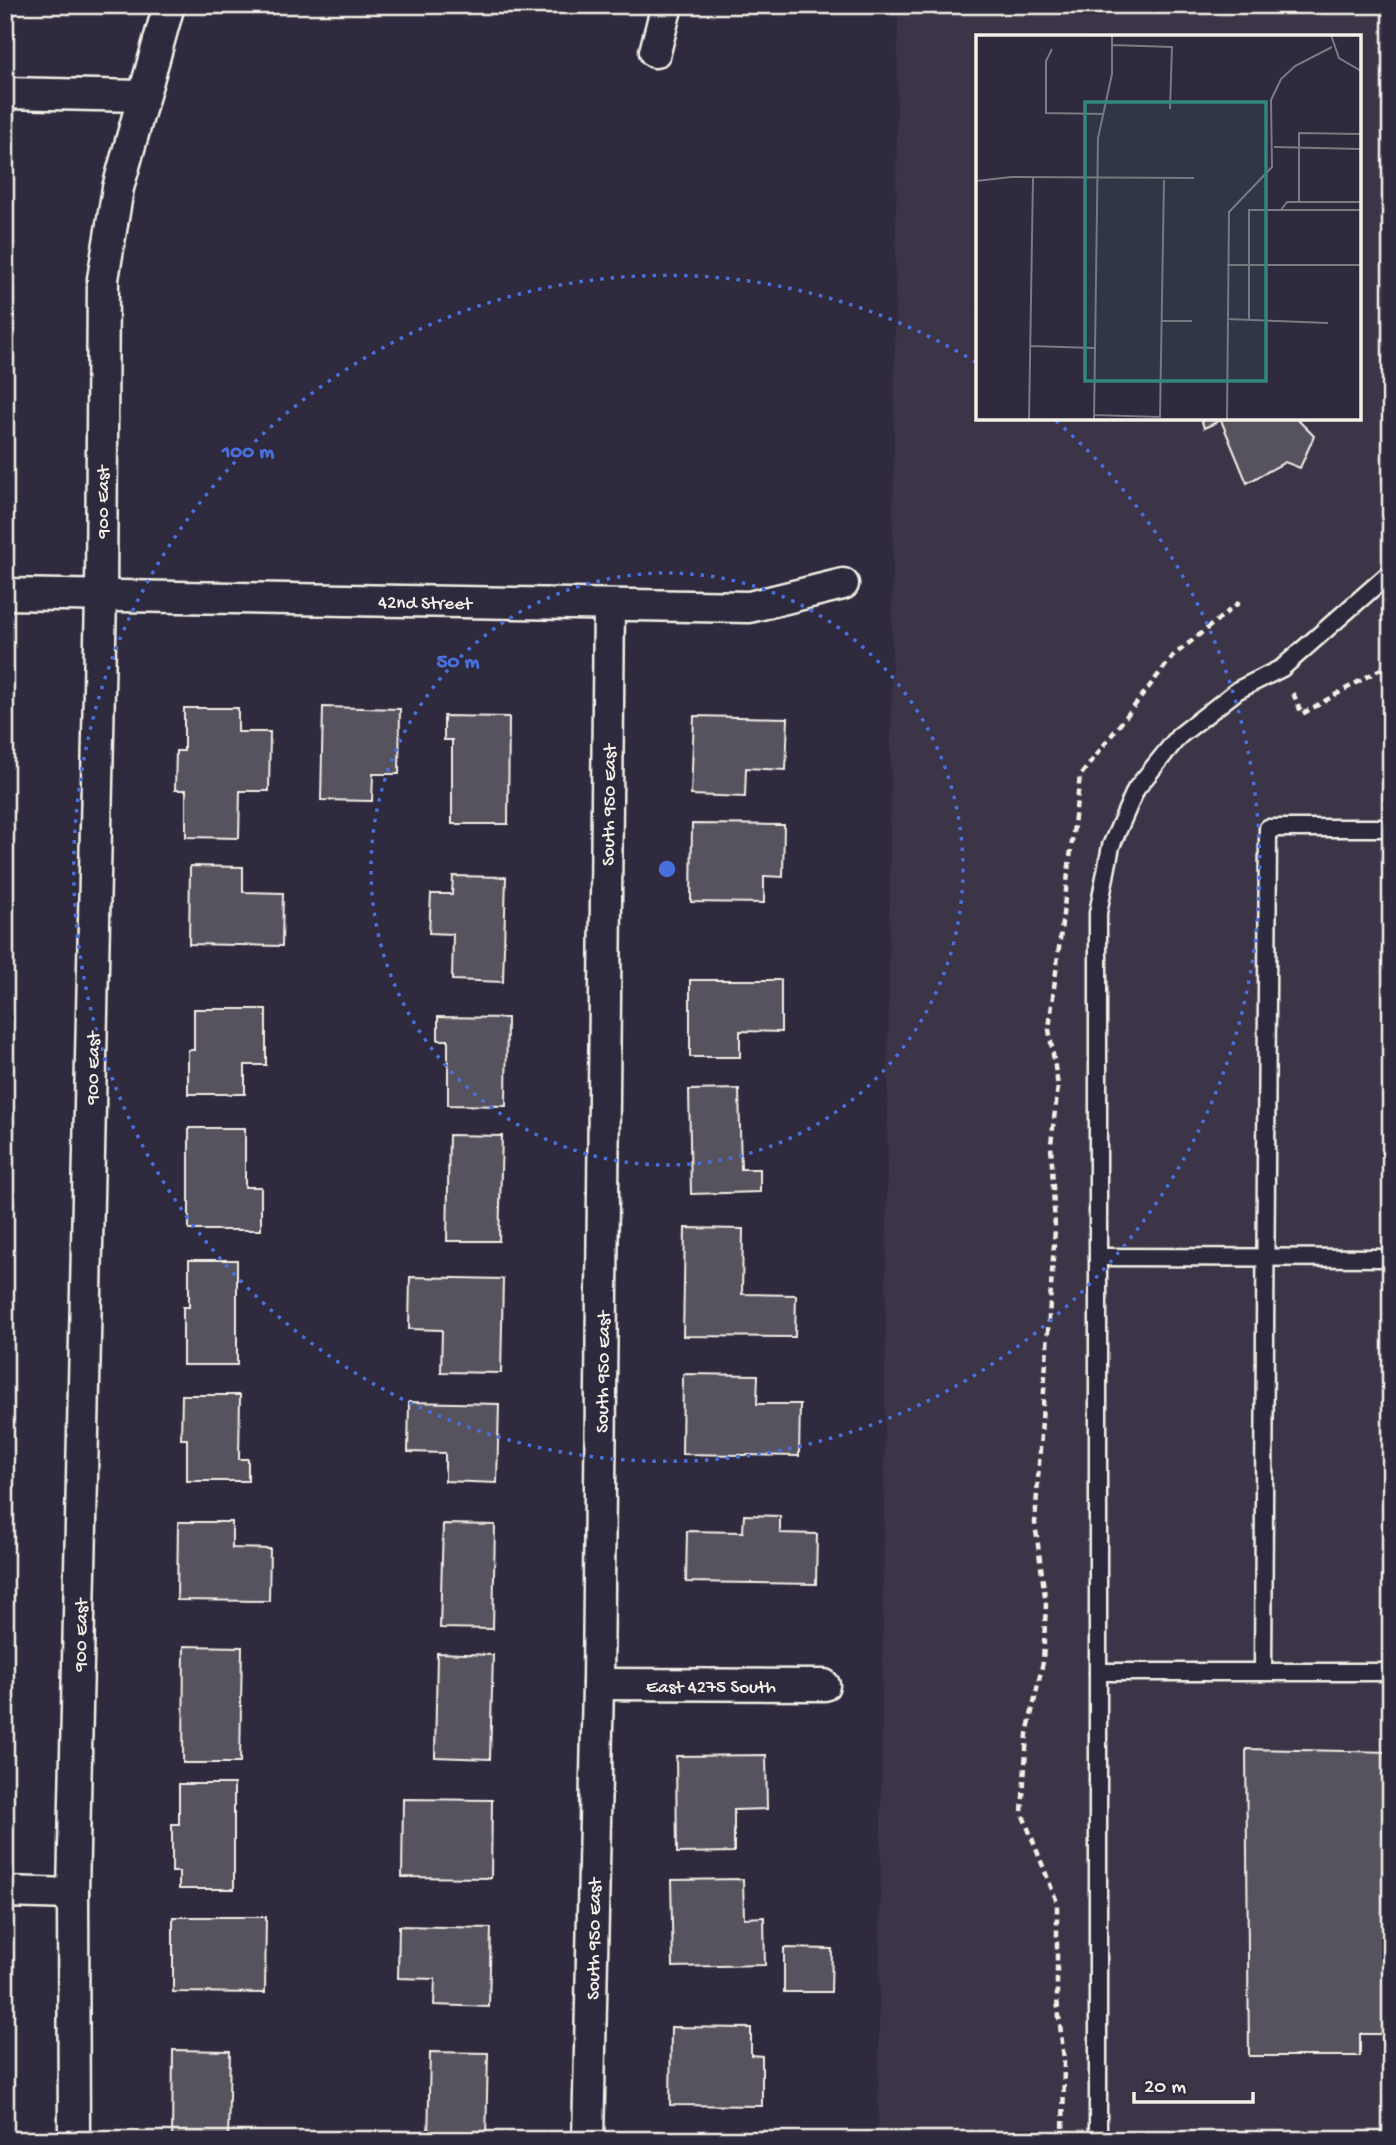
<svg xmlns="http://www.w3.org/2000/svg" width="1396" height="2145" font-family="'Gochi Hand',sans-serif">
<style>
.built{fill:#3b3647;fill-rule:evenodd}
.building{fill:#56525f;stroke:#f4f1e8;stroke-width:2}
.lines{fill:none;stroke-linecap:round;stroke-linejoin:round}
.service-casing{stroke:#f4f1e8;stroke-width:21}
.minor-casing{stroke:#f4f1e8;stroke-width:35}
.path{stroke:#f4f1e8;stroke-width:4.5;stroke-dasharray:7 5;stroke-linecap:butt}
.service{stroke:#2f2a3d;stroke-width:16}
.minor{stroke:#2f2a3d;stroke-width:30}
.ring{fill:none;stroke:#486fdb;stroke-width:3.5;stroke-dasharray:3.5 7}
.labels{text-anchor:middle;stroke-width:5;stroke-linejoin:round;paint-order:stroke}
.street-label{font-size:19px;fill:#f4f1e8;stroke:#2f2a3d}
.inset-road{fill:none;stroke:#7e7a81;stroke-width:2}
.view{fill:#318880;fill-opacity:0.15;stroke:#318880;stroke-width:3.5}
.inset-edge{fill:none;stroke:#f4f1e8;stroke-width:3.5}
.centre{fill:#486fdb;stroke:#2f2a3d;stroke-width:3.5}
.ring-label{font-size:21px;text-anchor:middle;font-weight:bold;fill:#486fdb;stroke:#2f2a3d;stroke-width:5;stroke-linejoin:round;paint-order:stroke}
</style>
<rect width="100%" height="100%" fill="#2f2a3d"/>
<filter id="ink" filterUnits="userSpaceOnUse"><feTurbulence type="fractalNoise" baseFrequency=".0143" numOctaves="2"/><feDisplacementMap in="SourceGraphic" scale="14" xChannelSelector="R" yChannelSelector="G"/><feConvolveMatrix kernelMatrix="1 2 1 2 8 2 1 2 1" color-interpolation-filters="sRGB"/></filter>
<g filter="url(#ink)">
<path class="built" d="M898,5H1391V2140H878ZM978,37H1359V418H978Z"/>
<g class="building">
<path d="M1201,418H1296L1314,436L1300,468L1285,462L1247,483L1221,420L1204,428Z"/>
<path d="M323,707L400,709L399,774H373L372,801L321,800Z"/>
<path d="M184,708H238V732H270L269,791H240L239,838L186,837V790H175L176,751H184Z"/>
<path d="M444,716L509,717L508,824H452V740H444Z"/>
<path d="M694,716L788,718L786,770L746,768L745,797L691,795Z"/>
<path d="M692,824L784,825L783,877L764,876V903L691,902Z"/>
<path d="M190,866L243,867V892L283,893L282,946L189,944Z"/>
<path d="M453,876L506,877L503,982L452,980L453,934L429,933L431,894H452Z"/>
<path d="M690,980H781V1032L740,1031V1057H690Z"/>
<path d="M194,1009H266V1065H245V1094H188V1050H194Z"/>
<path d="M438,1017L507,1018L506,1106L448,1105V1040H438Z"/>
<path d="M739,1089L741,1169H760V1192L691,1194L689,1090Z"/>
<path d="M189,1128H245V1187H261V1230H189Z"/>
<path d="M449,1135L502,1136L499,1241H447Z"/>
<path d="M685,1228L743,1229L742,1294L796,1295L795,1337L683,1336Z"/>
<path d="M189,1260H237V1365H183V1307H189Z"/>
<path d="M410,1277L503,1279L501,1373L441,1372L442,1330L409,1329Z"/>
<path d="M683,1374L758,1375L757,1404H800L799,1456L682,1454Z"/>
<path d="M182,1395H240L239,1459H248V1481H187V1439H181Z"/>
<path d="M409,1402L499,1404L497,1483L445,1481V1453L408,1452Z"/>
<path d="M744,1515L780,1516V1533L817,1534L816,1584L686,1582L687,1531L743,1532Z"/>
<path d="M178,1522H232V1548L270,1549L269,1601L177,1600Z"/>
<path d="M443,1524L495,1525L493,1629L440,1628Z"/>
<path d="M184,1646L242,1647L240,1763H183Z"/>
<path d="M437,1653L493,1655L490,1759L435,1757Z"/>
<path d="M1246,1749L1391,1752V2034H1360V2056H1249Z"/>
<path d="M766,1755L767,1809L734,1810V1852L677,1853L676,1756Z"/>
<path d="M179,1784H234V1889H179V1872H172V1824H179Z"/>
<path d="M403,1799L492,1800L491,1878L402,1877Z"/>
<path d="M743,1879L744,1918L764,1917L765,1965L673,1967L671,1880Z"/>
<path d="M173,1917H266L265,1993L173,1992Z"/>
<path d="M399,1926L491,1928L489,2007L434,2005L435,1979L398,1978Z"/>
<path d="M784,1948L832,1949L831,1992H784Z"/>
<path d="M671,2027L751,2028V2055L762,2056V2106L670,2105Z"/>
<path d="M173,2050L230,2051L228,2140H172Z"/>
<path d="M430,2052L488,2053L486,2140H428Z"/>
<path d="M675,2134L736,2135V2140H675Z"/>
</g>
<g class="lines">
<g class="service-casing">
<g id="service">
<path d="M1098,1257L1391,1258"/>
<path d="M1098,1672H1391"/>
<path d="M1263,1672L1268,828H1391"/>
<path d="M1098,2140V913L1111,846L1136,789L1179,736L1238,690L1282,668L1391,572"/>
</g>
</g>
<g class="minor-casing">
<g id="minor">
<path d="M655,52L667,5"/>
<path d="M5,93L142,96"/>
<path d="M5,594L749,607L843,584"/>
<path d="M598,1684L824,1685"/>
<path d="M5,1892L73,1894"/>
<path d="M74,2140L73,1894L101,596L103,279L118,188L169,5"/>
<path d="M588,2140L598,1684L609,605"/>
</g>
</g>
<g class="path">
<path d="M1293,693L1302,714L1391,663"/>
<path d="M1063,2140L1064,2059L1057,2000V1902L1022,1813L1027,1734L1043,1662L1046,1604L1035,1523L1055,1229L1051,1144L1058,1086L1049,1029L1080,776L1173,656L1241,601"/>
</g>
<use href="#service" class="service"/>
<use href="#minor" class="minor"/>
</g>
</g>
<g class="ring">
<circle cx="667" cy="869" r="296"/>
<path d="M1056 421A593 593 0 1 1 977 363"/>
</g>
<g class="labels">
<g class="street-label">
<text transform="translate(101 502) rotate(-90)" y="7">900 East</text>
<text transform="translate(425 601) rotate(1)" y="7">42nd Street</text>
<text transform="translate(607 805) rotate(-89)" y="7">South 950 East</text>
<text transform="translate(91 1068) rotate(-89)" y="7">900 East</text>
<text transform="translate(601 1372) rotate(-89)" y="7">South 950 East</text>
<text transform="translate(79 1635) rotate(-89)" y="7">900 East</text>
<text x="711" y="1692">East 4275 South</text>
<text transform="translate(592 1939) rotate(-89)" y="7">South 950 East</text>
</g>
</g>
<g transform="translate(976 35)">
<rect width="385" height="385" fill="#2f2a3d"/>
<path class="inset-road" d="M355,0L363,23L385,36M136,10L196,12L194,74M76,14L70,26V78L127,79M298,112L385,114M0,146L35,142L218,143M323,167V98L385,99M305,175L311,167H385M251,230H385M251,284L352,288M273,284V175H385M186,286H216M54,311L118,313M118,380L184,382L188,145M53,385L57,143M118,385L122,103L136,39V0M251,385L253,177L296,132L295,65L305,44L319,31L356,12"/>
<path class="view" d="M109,67H290V346H109Z"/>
<rect width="385" height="385" class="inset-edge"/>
</g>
<circle cx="667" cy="869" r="10" class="centre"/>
<g class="ring-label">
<text x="248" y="457">100 m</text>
<text x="458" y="667">50 m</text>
</g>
<rect width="1396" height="2145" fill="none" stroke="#2f2a3d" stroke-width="28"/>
<rect x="14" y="14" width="1368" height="2117" fill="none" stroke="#f4f1e8" stroke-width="2.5" filter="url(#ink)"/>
<path d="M1134 2092v10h119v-10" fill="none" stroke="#f4f1e8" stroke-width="3.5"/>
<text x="1144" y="2092" font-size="21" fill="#f4f1e8" stroke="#2f2a3d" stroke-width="5" paint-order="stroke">20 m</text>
</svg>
